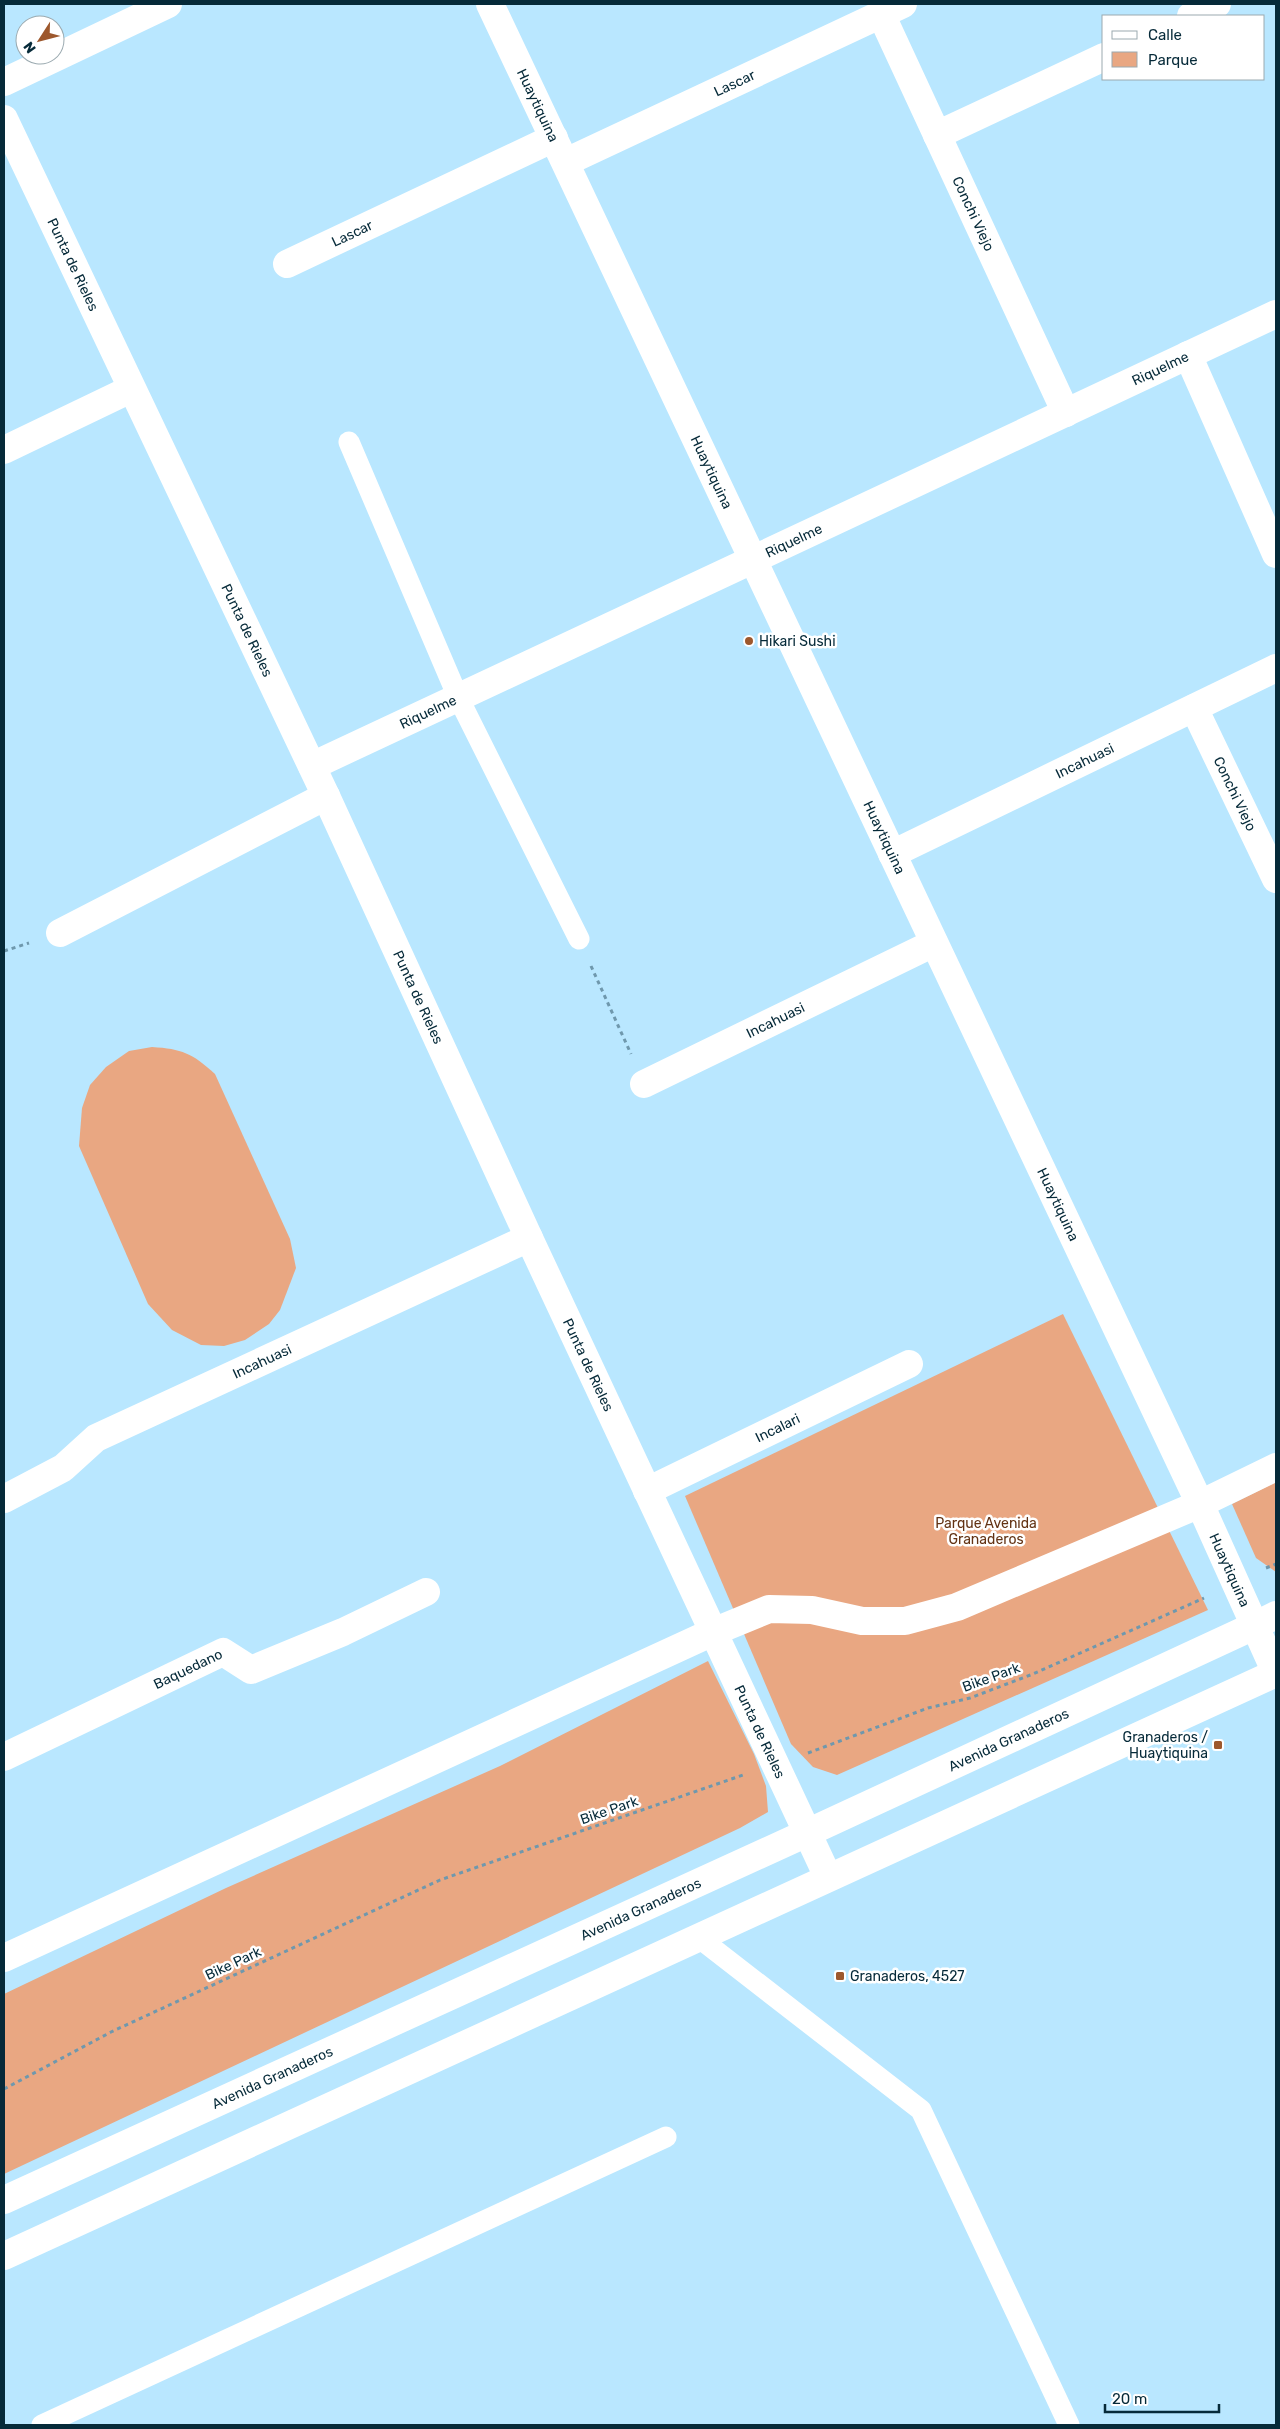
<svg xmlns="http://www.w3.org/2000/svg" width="1280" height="2429" font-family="Rubik,sans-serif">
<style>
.green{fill:#e9a782}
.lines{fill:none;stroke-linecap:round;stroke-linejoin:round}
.path{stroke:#6f98ad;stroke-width:3;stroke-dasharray:4 4;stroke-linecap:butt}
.service{stroke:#fff;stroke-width:21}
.minor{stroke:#fff;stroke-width:28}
.tertiary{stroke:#fff;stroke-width:28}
.secondary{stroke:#fff;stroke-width:28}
.primary{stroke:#fff;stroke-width:28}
.poi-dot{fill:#9d582d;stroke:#fff;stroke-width:2}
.labels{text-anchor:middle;stroke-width:5;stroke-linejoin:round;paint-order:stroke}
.street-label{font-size:14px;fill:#062a39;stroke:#fff}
.poi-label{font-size:14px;fill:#062a39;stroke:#fff;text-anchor:start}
.park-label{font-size:14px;fill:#633314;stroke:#fff}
</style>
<rect width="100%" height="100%" fill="#b9e7ff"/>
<g class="green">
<path d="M152,1047C182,1049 192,1053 215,1074L290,1239L296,1268L280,1310L269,1324L245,1340L224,1346L201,1345L172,1330L148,1304L79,1146L82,1108L90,1085L106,1067L129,1051Z"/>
<path d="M1063,1314L1208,1610L837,1775L813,1767L791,1744L685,1496Z"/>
<path d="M1276,1482V1572L1256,1558L1232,1504Z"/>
<path d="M708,1661L754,1754L766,1786L768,1812L740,1828L4,2174V1994L226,1888L500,1766Z"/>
</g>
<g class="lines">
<g class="path">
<path d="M4,951L29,943"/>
<path d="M591,966L631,1054"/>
<path d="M1266,1568L1276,1564"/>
<path d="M808,1753L928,1708L970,1698L1033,1674L1204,1598"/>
<path d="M4,2089L111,2032L440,1880L743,1775"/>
</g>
<g class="service">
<path d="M349,442L458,697L579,939"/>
<path d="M698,1937L921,2110L1069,2425"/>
<path d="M42,2425L666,2137"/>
</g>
<g class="minor">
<path id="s1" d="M881,14L1066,413"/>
<path d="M1191,16L1217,4"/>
<path d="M4,82L168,4"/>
<path d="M937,135L1104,57"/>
<path id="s2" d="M566,162L903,4"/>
<path id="s3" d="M287,264L554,138"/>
<path d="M1188,355L1276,554"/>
<path d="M4,450L131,389"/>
<path id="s4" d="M1194,708L1276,879"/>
<path id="s5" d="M312,766L752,560"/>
<path id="s6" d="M892,854L1276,668"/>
<path d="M60,933L326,796"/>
<path id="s7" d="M644,1084L934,943"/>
<path id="s8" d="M647,1491L909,1364"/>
<path id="s9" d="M4,1499L63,1468L96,1438L529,1238"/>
<path id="s10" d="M4,1757L223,1652L251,1670L343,1632L426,1592"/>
<path d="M4,1958L713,1632L769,1609L812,1610L862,1621H905L957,1607L1200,1504L1276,1467"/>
</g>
<g class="tertiary">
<path id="s11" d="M4,119L326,796L529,1238L828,1877"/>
<path id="s12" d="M752,560L1276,314"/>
<path id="s13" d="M4,2200L807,1833L1254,1626"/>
</g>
<g class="secondary">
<path id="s14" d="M490,4L1200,1504L1276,1673"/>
<path d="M1254,1626L1276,1615"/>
</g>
<path class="primary" d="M4,2256L1276,1673"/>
</g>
<g class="poi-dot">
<circle cx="749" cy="641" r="5"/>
<rect x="1213" y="1740" width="10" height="10" rx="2.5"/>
<rect x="835" y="1971" width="10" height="10" rx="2.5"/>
</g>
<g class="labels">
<g class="street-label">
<text dy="5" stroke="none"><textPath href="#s2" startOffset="186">Lascar</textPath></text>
<text dy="5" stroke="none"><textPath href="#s14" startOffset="112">Huaytiquina</textPath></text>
<text dy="5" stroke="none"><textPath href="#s1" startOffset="220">Conchi Viejo</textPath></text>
<text dy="5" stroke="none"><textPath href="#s3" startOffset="72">Lascar</textPath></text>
<text dy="5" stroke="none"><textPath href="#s11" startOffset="161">Punta de Rieles</textPath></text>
<text dy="5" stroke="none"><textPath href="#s12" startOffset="451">Riquelme</textPath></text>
<text dy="5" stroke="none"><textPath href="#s14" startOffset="518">Huaytiquina</textPath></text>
<text dy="5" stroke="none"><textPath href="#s12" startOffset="46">Riquelme</textPath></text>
<text dy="5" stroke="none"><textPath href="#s11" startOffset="566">Punta de Rieles</textPath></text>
<text dy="5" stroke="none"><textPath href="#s5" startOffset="128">Riquelme</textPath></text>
<text dy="5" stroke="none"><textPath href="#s6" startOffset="214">Incahuasi</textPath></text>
<text dy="5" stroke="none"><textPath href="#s4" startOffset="95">Conchi Viejo</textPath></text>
<text dy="5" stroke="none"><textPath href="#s14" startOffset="922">Huaytiquina</textPath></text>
<text dy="5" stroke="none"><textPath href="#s11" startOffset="971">Punta de Rieles</textPath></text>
<text dy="5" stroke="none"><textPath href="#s7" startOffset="146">Incahuasi</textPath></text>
<text dy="5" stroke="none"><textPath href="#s14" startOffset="1328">Huaytiquina</textPath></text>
<text dy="5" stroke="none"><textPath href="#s9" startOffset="294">Incahuasi</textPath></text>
<text dy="5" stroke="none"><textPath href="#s11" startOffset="1376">Punta de Rieles</textPath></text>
<text dy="5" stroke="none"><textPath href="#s8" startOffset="145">Incalari</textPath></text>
<text dy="5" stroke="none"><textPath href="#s14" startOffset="1732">Huaytiquina</textPath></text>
<text dy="5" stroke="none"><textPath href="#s10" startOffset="204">Baquedano</textPath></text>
<text transform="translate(991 1677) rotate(-20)" y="5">Bike Park</text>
<text dy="5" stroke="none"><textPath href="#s11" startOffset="1781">Punta de Rieles</textPath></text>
<text dy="5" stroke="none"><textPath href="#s13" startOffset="1105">Avenida Granaderos</textPath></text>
<text transform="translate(609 1810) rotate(-19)" y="5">Bike Park</text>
<text dy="5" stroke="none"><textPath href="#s13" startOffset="700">Avenida Granaderos</textPath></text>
<text transform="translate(233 1963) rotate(-25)" y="5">Bike Park</text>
<text dy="5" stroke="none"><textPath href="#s13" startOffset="295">Avenida Granaderos</textPath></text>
</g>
<g class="poi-label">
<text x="759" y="646">Hikari Sushi</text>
<text x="1208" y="1742" text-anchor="end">Granaderos /<tspan x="1208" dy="16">Huaytiquina</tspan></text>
<text x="850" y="1981">Granaderos, 4527</text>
</g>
<g class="park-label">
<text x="986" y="1528">Parque Avenida<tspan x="986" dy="16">Granaderos</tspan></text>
</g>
</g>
<rect width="1280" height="2429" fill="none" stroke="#062a39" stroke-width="10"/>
<rect x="1102" y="15" width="162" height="65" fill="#ffffff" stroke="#9baab0"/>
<rect x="1112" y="31" width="25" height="8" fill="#ffffff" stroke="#9baab0"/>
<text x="1148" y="40" font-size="15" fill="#062a39">Calle</text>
<rect x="1112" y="52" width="25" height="15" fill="#e9a782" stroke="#9baab0"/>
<text x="1148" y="65" font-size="15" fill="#062a39">Parque</text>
<g transform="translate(40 40) rotate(234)"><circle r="24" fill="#ffffff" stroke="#9baab0"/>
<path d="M0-4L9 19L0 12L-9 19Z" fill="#9d582d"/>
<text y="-8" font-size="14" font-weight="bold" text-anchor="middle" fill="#062a39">N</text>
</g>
<path d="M1105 2404v8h114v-8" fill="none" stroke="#062a39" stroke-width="2.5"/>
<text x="1112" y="2404" font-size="15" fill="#062a39" stroke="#ffffff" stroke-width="4" paint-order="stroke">20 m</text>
</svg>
